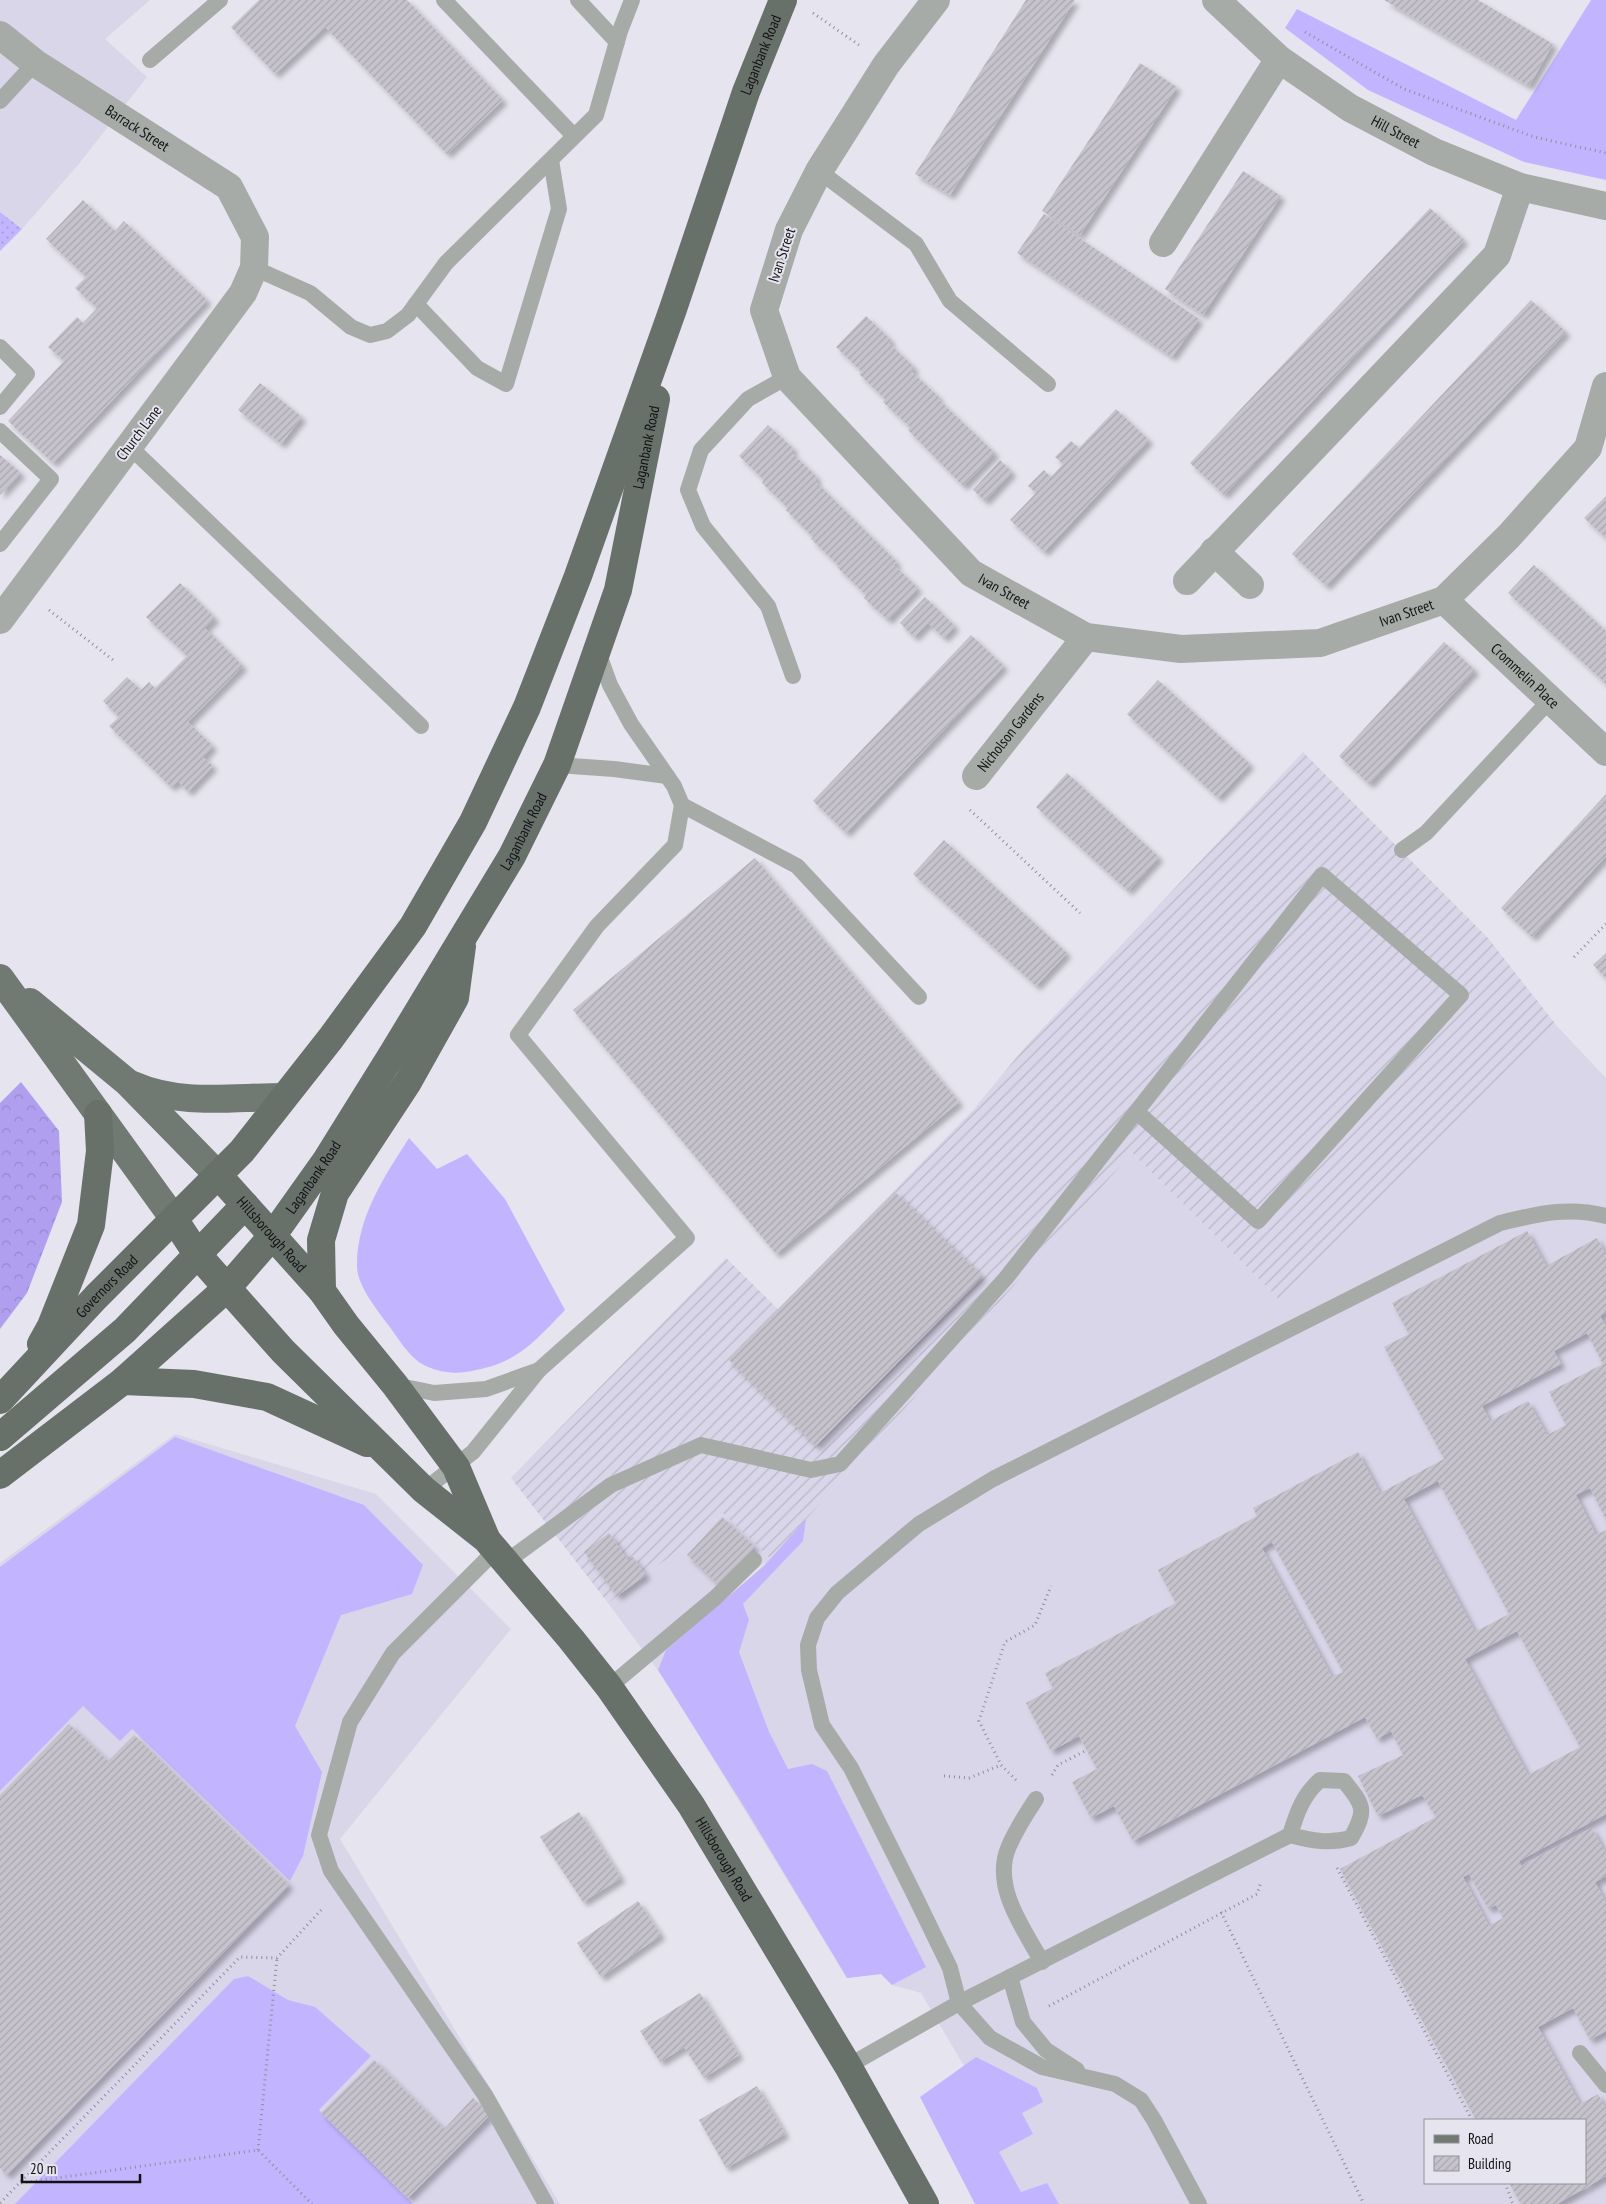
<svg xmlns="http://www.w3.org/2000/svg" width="1606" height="2204" font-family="'PT Sans Narrow',sans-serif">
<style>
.built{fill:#d9d6e9;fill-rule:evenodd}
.industrial{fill:url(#industrial-furrows)}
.grass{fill:#c3b4ff}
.forest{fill:url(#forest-crowns)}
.park{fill:url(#park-dots)}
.building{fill:url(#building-hatch);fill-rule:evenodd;filter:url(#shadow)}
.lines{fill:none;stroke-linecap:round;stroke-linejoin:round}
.path{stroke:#908f96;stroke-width:3;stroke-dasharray:1 4;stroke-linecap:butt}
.service{stroke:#a6aba7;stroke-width:16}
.minor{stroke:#a6aba7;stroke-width:28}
.primary{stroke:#717973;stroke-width:28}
.trunk{stroke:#68706a;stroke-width:28}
.labels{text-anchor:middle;stroke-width:4;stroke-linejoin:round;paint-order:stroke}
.street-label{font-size:15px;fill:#121215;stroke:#e6e5ef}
</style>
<defs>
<pattern id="industrial-furrows" width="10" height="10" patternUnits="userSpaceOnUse" patternTransform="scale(1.25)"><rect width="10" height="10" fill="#d9d6e9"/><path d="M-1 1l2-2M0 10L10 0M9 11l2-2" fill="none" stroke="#b9b7c7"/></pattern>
<pattern id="forest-crowns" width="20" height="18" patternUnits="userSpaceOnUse" patternTransform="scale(1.25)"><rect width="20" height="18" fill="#b09fef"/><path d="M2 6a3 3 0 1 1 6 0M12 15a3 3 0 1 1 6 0" fill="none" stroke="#9688cc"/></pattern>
<pattern id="park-dots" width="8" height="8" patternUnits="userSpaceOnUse" patternTransform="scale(1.25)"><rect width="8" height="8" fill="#c3b4ff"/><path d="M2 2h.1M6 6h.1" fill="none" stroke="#a69ada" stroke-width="1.8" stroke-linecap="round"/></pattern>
<pattern id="building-hatch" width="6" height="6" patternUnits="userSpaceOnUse" patternTransform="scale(1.25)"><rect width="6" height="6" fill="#c6c3cd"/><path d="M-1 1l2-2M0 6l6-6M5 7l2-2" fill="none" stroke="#a9a6af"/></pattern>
<filter id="shadow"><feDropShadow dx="4.5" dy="4.5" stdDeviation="2.5" flood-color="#0004"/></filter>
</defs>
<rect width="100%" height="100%" fill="#e6e5ef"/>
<g class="built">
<path d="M0,0H150L105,39L147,77L78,165L22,229L0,212Z"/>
<path d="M1557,1026L1606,1078V2204H976L964,2066L921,1993L892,1985L881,1974L847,1978L665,1680L608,1603L679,1550L724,1512L771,1559L1132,1153L1280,1300ZM765,1563V1564L672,1645L715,1598ZM1425,2120H1585V2183H1425Z"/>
<path d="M175,1434L376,1494L511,1629L340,1839L560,2204H0V1563Z"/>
</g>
<path class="industrial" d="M1303,752L1488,938L1557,1026L1280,1300L1132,1153L771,1559L723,1513L679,1550L608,1603L511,1478L726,1258L778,1309L973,1110L1025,1047Z"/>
<g class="grass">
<path d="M1591,0H1606V180L1524,162L1368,90L1285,28L1297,9L1516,120Z"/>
<path d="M409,1138L437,1169L467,1154L505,1199L565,1310C536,1340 519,1362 476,1370C460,1374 444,1374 428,1367C411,1360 400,1341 389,1326C378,1311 358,1287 357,1267C356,1219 384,1177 409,1138Z"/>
<path d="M175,1437L364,1505L423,1565L412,1594L341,1615L295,1726L322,1772L303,1856L290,1881L132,1729L120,1741L83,1706L0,1791V1567Z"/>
<path d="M806,1519L803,1541L743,1604L749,1620L739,1652L769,1732L788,1769L812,1764L827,1771L926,1967L892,1985L881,1974L847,1978L748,1813L658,1670L666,1650L764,1566Z"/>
<path d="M248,1976L288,2000L315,2007L371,2056L319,2110L413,2204H15L234,1979Z"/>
<path d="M976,2057L1037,2088L1043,2102L1022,2113L1033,2134L999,2152L1021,2192L1047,2183L1059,2204H975L920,2097Z"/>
</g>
<path class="forest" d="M21,1082L59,1131L62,1202L27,1293L0,1329V1103Z"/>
<path class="park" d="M0,212L22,229L0,251Z"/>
<g class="building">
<path d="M259,0H407L503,100L447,154L325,27L275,74L231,27Z"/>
<path d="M1026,0H1075L950,195L915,174Z"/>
<path d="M1384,0H1478L1553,44L1529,86Z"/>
<path d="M1140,63L1177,87L1080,235L1042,211Z"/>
<path d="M1243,171L1281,196L1203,315L1165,289Z"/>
<path d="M83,200L115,231L124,221L207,300L53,463L8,421L64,361L48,347L77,317L83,323L97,308L75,288L86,277L46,239Z"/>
<path d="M1430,208L1464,240L1224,495L1190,463Z"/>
<path d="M1044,214L1199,319L1172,357L1017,253Z"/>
<path d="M1531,300L1566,332L1326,586L1292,554Z"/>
<path d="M866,316L891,340L889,343L915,368L911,371L939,397L938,399L995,453L963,486L908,430L910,427L883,402L885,399L859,374L862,372L836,347Z"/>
<path d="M260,383L302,417L281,444L238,410Z"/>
<path d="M1116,409L1149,440L1044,552L1010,520L1036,493L1028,486L1044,470L1051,477L1063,464L1055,457L1071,441L1079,448Z"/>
<path d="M768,425L794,449L791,452L817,477L815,481L897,562L894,565L918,588L888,620L864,598L866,595L837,567L839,566L811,539L813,537L786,510L788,508L762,483L764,480L739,456Z"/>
<path d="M0,455L21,473L0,495Z"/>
<path d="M1000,460L1012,472L985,501L973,490Z"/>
<path d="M1606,496V538L1584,518Z"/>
<path d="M1534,565L1606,631V684L1508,593Z"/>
<path d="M180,583L215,618L205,628L243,666L188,722L213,746L203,757L213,766L188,792L178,781L171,787L109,726L119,717L103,701L127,677L141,690L149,682L155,688L187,656L146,617Z"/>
<path d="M925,597L955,626L944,638L928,623L914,637L900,623Z"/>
<path d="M971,635L1004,666L846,833L813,801Z"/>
<path d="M1444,642L1475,670L1369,784L1339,756Z"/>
<path d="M1158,680L1250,764L1218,798L1127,714Z"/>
<path d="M1067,773L1159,857L1128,891L1036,807Z"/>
<path d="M1606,794V856L1532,937L1501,908Z"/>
<path d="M944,840L1067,953L1036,986L913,874Z"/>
<path d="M755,858L959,1102L776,1254L573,1010Z"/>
<path d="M1606,953V978L1593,965Z"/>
<path d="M895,1192L982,1276L816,1446L728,1359Z"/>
<path d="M1527,1231L1546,1266L1597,1238L1606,1255V1312L1600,1316L1606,1327V1520L1590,1488L1576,1495L1596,1535L1606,1530V1814L1519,1861L1521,1866L1592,1828L1606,1854V1876L1595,1882L1606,1903V2031L1590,2040L1573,2008L1538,2027L1580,2104L1598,2094L1606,2109V2176L1557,2204H1521L1509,2183H1585V2120H1476L1340,1869L1436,1817L1422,1795L1378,1816L1358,1776L1403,1755L1391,1731L1377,1739L1365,1717L1133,1841L1114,1806L1091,1818L1072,1782L1097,1769L1079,1736L1051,1751L1026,1703L1053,1688L1045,1673L1176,1603L1158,1570L1257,1516L1253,1508L1358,1452L1380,1493L1444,1459L1384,1347L1409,1334L1392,1303ZM1587,1333L1603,1364L1549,1392L1566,1425L1547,1435L1528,1401L1490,1421L1482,1406L1561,1364L1554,1351ZM1438,1481L1509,1614L1475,1632L1404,1499ZM1272,1542L1343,1672L1332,1677L1262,1548ZM1517,1631L1580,1747L1528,1775L1465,1659ZM1469,1874L1488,1909L1496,1905L1503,1918L1489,1926L1463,1877Z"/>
<path d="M722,1517L755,1547L719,1585L687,1555Z"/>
<path d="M609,1533L628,1560L633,1557L646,1575L617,1596L584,1552Z"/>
<path d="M69,1724L108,1761L134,1735L289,1885L7,2175L0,2168V1795Z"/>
<path d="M579,1812L621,1878L583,1902L540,1837Z"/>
<path d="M638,1901L661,1935L601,1977L577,1943Z"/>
<path d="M700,1993L739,2055L704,2078L684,2047L660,2062L640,2031Z"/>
<path d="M374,2060L444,2129L473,2098L490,2115L408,2198L321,2113Z"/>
<path d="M757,2086L785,2134L726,2168L699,2120Z"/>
</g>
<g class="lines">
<g class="path">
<path d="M813,13L859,45"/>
<path d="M1305,32L1404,89L1534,137L1606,153"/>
<path d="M49,610L113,660"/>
<path d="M970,810L1080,913"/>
<path d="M1574,957L1606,924"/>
<path d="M1052,1775L1058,1765L1087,1750"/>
<path d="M944,1776L969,1778L1001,1765"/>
<path d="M1016,1780L1001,1765L979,1721L1005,1642L1035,1625L1051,1586"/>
<path d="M1337,1868L1472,2120"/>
<path d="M1221,1912L1364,2204"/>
<path d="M1049,2006L1257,1894L1261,1882"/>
<path d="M258,2150L277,1958"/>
<path d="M21,2183L258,2150L312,2204"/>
<path d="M1505,2183L1513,2204"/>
<path d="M0,2203L240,1957L277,1958L322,1909"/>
</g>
<g class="service">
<path d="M444,0L574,136"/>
<path d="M578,0L617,42"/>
<path d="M150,60L220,0"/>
<path d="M0,101L35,63"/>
<path d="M819,171L916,244L950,301L1048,384"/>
<path d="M254,268L310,293L351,327L370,335L387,331L408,315L446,263L596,115L620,31L632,0"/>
<path d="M416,304L477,368L506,384L559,209L551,160"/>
<path d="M0,347L27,374L0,407"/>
<path d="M787,377L748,399L701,450L688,490L703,526L768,606L793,676"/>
<path d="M0,431L51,479L0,544"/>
<path d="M129,446L421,726"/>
<path d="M557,765L614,769L667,776"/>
<path d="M682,805L797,866L919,997"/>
<path d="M1402,850L1426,833L1550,700"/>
<path d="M395,1385L434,1393L486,1389L539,1370"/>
<path d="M424,1490L473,1452L539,1370L687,1238L518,1035L597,926L675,845L682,805L674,786L631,724L610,685L598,652"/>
<path d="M496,1550L393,1653L350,1722L319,1835L331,1871L485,2095L546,2204"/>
<path d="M506,1562L611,1485L701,1445L811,1470L840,1464L1006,1278L1322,875L1461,995L1258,1221L1137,1112"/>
<path d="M609,1687L715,1598L754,1560"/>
<path d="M1320,1780L1344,1781C1364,1806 1367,1810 1351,1838C1330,1844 1312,1841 1290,1835C1297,1812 1303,1795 1320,1780Z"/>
<path d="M1036,1799C1026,1814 1016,1830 1009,1846C991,1886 1024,1929 1042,1962"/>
<path d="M1010,1977L1023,2022L1046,2050L1077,2070"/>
<path d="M1580,2053L1606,2085"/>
<path d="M848,2066L959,2003L1290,1835"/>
<path d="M1199,2204L1154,2120L1141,2100L1115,2084L1042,2067L990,2038L959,2003L950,1968L914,1894L851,1768L822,1725L809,1670L808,1645L817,1618L837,1593L919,1524L993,1479L1500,1223C1537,1214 1569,1206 1606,1216"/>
</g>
<g class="minor">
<path id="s1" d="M936,0L886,65L819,171L789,230L764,310L787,377L971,573L1086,637L1181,649L1320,643L1444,600L1509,536L1588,448L1606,386"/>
<path id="s2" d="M1216,0L1279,59L1350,108L1434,152L1520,187L1606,206"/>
<path id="s3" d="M0,35L35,63L229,187L255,237L254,268L243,293L0,620"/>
<path d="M1163,243L1279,59"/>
<path d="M1214,551L1250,585"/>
<path d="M1187,581L1497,255L1520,187"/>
<path id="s4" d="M1444,600L1606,752"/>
<path id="s5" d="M976,776L1086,637"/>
</g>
<g class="primary">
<path d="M0,978L174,1219"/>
<path d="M30,1002L127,1082L218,1175"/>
<path d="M133,1085C181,1106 231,1097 283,1097"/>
</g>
<g class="trunk">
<path id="s6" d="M218,1175L322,1291L346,1325L395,1385L456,1467L486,1538"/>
<path id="s7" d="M174,1219L197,1254L283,1351L424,1490L486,1539L571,1639L609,1687L691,1805L848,2066L925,2204"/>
<path d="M322,1291L321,1240L335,1193L408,1082L455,998L462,946"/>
<path d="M41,1344L51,1326L91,1225L100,1151L98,1114"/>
<path d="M123,1381L194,1384L267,1397L367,1443"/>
<path id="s8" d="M0,1400L96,1297L242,1151L331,1038L413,926L473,822L527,707L578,576L673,309L746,92L783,0"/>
<path d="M0,1437L125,1330L245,1205"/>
<path id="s9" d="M0,1475L123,1381L227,1288L273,1235L327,1159L393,1053L512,856L557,765L618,590L656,399"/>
</g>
</g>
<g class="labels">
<g class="street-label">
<text dy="5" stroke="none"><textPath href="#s8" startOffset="1570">Laganbank Road</textPath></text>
<text dy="5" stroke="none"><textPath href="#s3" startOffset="166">Barrack Street</textPath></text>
<text dy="5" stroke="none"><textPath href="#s2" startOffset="224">Hill Street</textPath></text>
<text transform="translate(782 255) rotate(-72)" y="5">Ivan Street</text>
<text transform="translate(139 433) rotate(-53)" y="5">Church Lane</text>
<text dy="5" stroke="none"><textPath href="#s9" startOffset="1245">Laganbank Road</textPath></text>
<text dy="5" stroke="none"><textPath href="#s1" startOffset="735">Ivan Street</textPath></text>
<text dy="5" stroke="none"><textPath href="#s1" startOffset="1155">Ivan Street</textPath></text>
<text dy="5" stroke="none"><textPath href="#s4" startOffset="111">Crommelin Place</textPath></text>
<text dy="5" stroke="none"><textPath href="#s5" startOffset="56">Nicholson Gardens</textPath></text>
<text dy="5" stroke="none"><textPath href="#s9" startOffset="840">Laganbank Road</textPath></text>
<text dy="5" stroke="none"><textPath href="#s9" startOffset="435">Laganbank Road</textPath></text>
<text dy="5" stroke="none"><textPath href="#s6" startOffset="80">Hillsborough Road</textPath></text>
<text dy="5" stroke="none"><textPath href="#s8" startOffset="156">Governors Road</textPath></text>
<text dy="5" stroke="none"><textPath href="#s7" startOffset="848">Hillsborough Road</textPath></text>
</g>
</g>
<rect x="1424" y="2119" width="162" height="65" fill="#e6e5ef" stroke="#919198"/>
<rect x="1434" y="2135" width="25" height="8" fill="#717973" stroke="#919198"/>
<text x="1468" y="2144" font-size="15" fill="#121215">Road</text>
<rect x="1434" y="2156" width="25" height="15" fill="url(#building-hatch)" stroke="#919198"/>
<text x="1468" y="2169" font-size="15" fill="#121215">Building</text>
<path d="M22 2174v8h118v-8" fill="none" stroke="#121215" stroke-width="2.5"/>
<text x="30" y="2174" font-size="15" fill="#121215" stroke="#e6e5ef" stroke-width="4" paint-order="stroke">20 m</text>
</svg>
